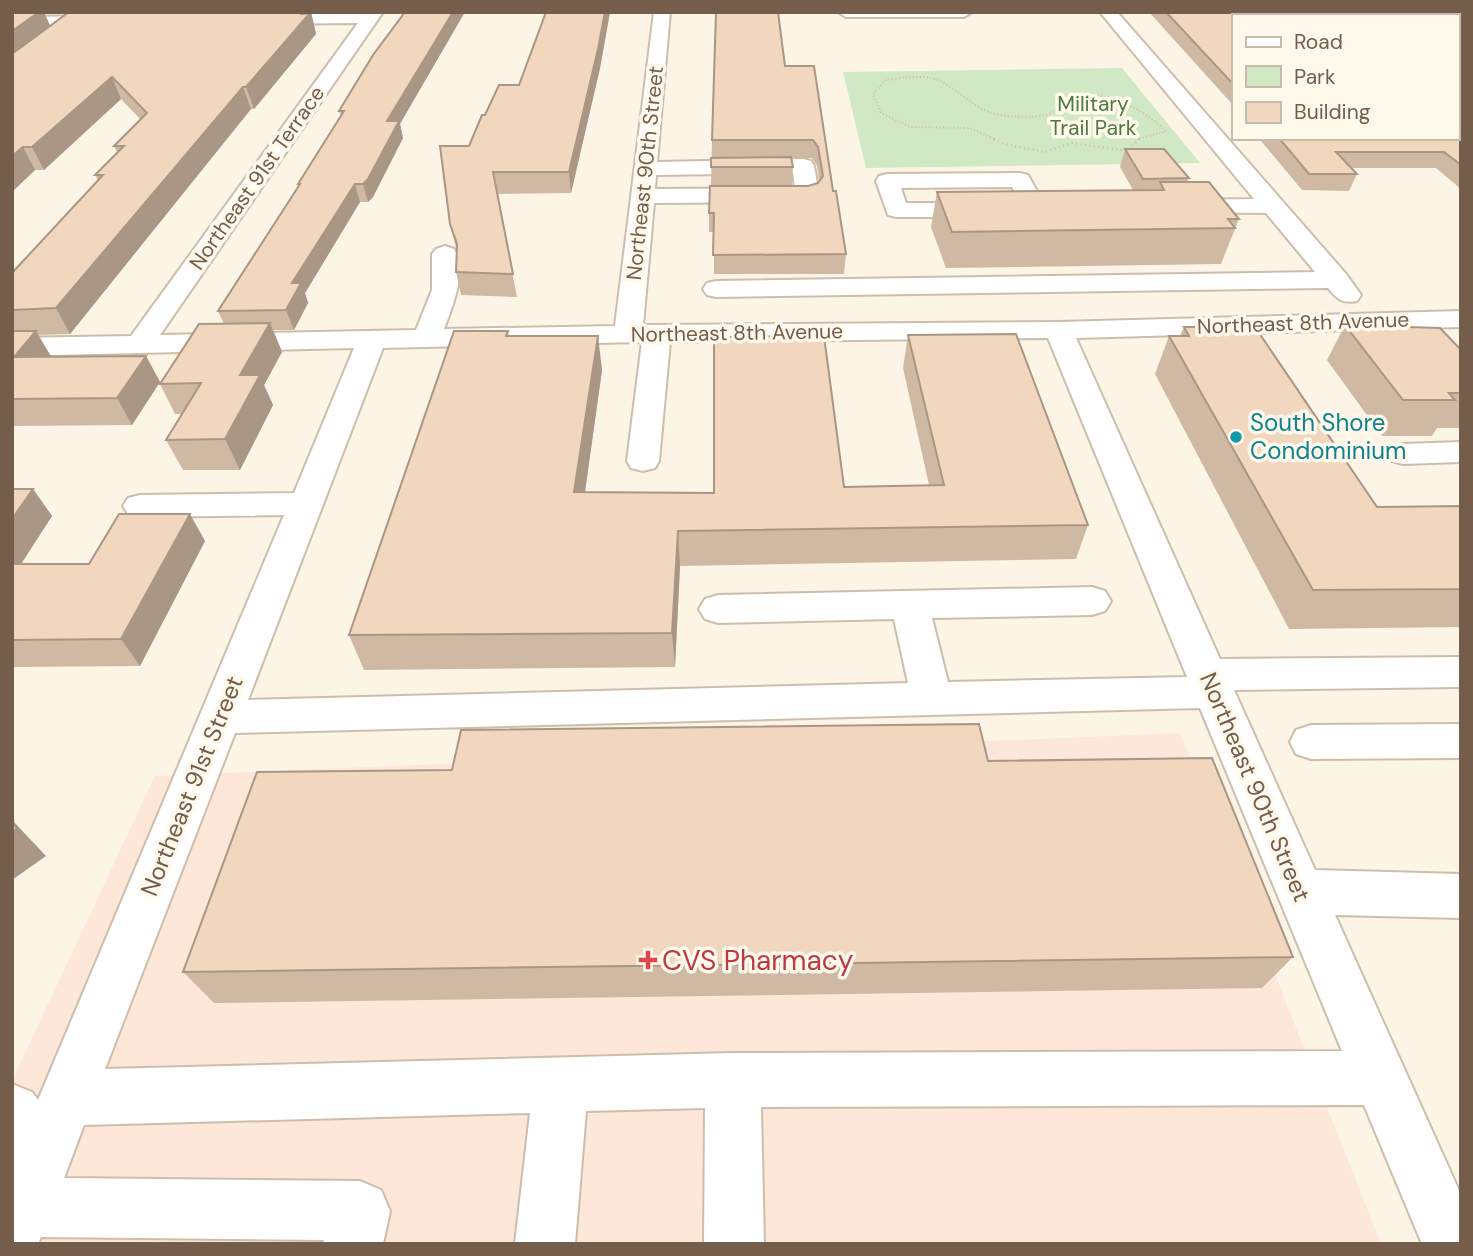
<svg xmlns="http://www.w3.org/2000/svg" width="1473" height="1256" font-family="'DM Sans',sans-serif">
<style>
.commercial{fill:#fce7d9}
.green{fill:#d0e9c4}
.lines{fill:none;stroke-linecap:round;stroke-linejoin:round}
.minor-casing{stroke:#cdbeac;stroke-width:4}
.path-far1{stroke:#d6baa1;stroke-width:2;stroke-dasharray:1 2.5;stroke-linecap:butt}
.path{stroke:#d6baa1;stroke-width:2.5;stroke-dasharray:1 3.5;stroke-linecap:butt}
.minor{fill:#fff;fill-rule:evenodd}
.wall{fill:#cfb9a3;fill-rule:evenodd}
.shaded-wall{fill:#a99685}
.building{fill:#f1d7be;stroke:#a99685;stroke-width:2}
.culture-dot{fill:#0f9aa8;stroke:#fff9ec;stroke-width:2.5}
.health-dot{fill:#e0444e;stroke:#fff9ec;stroke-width:2.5}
.labels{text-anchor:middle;stroke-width:7;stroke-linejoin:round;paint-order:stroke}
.far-park-label{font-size:21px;fill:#4e7a42;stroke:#fff9ec}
.far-street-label{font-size:21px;fill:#745d4b;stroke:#fff9ec}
.culture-label{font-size:24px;fill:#0d838f;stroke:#fff9ec;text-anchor:start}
.street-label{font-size:24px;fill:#745d4b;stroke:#fff9ec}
.near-health-label{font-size:28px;fill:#be3a42;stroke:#fff9ec;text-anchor:start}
</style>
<rect width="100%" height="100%" fill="#fcf5e5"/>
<path class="commercial" d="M1180,733L1381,1244H12V1081L155,776Z"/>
<path class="green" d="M1122,68L1200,163L866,168L843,72Z"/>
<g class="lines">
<g class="minor-casing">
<g id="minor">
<path d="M383,12L160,335L416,330L432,290V254L436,249L445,246L454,249C468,270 452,308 444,329L615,326L654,12H670L657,162L803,159L811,161L814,166L819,195L815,200L807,202L654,203L643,325L1058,322L1461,311V327L1076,338L1220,659L1461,657V687L1234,690L1315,870L1461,874V918L1335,915L1461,1195V1244H1422L1364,1105L761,1107L764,1244H704L705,1108L586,1111L575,1244H515L530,1113L84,1125L64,1178L360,1181L381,1190L390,1211L383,1244H323L324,1240L41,1237L38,1244H12V1084L32,1092L38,1100L284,515L140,517L128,514L123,506L128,498L140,495L294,493L354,348L12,356V338L131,336L358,23L261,24L255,23L253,19L255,15ZM793,173L795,188L655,189L656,175ZM1048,338L1187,677L948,682L932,618L1092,615L1105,611L1111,601L1105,591L1092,587L718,595L705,599L699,609L705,619L718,623L894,619L908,683L248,700L383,348L642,342L627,461L631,468L643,471L655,468L659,461L670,342ZM1200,708L1342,1051L733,1053L105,1069L235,733Z"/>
<path d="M838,12H972L964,17H846Z"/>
<path d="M1100,12H1117L1346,274L1361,295L1357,301C1342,304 1337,299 1328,288L716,297L707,295L703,289L707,283L716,281L1315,272L1266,213L1170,212L1166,207L1170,202L1178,200L1254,199Z"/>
<path d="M107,16L113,17L115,21L113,25L12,27V17Z"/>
<path d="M1020,173L1028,175L1047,209L1043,214H1027L1012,187L901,188L906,203H985L993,205L997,210L993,215L985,217H896L888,215L876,181L879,176L887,174Z"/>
<path d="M1461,442V462L1403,464L1392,461L1387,454L1392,447L1403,444Z"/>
<path d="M1461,724V758L1311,759L1296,754L1290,742L1296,730L1311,725Z"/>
</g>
</g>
<path class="path-far1" d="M994,139L970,128L910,127L881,113L873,94L886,80C903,78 929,73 944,83C969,97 977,114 1009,116C1021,117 1041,118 1051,113C1059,109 1066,102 1075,99C1106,87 1143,110 1166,131L1138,139"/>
<path class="path" d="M990,137L1004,144L1044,152L1072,143L1127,151L1141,137"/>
<use href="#minor" class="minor"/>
</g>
<g class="wall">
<path d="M12,12H311L316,34L254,109H251L70,334L38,335L51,357L146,356L160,382L132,425L12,426V273L98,180L95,175L117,152L114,146L141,120L121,99L44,170H35L14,190H12ZM67,13L50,26L45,14Z"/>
<path d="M546,12H610L600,68L571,193L497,194L517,297L461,295L456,272L457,252L450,224L469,146L485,115L519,85Z"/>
<path d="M1149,12H1230L1233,16V105Z"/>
<path d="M1457,34H1461V189L1436,168H1352L1357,174L1349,191L1302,190L1261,141L1262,138H1457Z"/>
<path d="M373,55L400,124L403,138L373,197L368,202H360L305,293L308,303L294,330H273L282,352L264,385L273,405L240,470H183L166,440L182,414H175L160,384L224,324L218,311L299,187L298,184L341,116L339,111Z"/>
<path d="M785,66H814L833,191L846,254L844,274H714V232H709V213L808,186L818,183L819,181L817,166L812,158H792L793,167L792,185L711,186L712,140Z"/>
<path d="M1125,149L1189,178L1187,182L1239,219L1221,264L946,268L931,227L937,192L1133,190L1120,167Z"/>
<path d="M1345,325L1461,350V428H1437L1432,436H1382L1327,360Z"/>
<path d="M1184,327L1377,507L1461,506V627L1289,629L1155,374L1169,336H1180Z"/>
<path d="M508,331L509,336L602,370L585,492L714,493L844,487L929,485L903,368L908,335L1088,525L1076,559L680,566L675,667L364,670L349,635Z"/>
<path d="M12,489H33L52,516L21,564H89L205,541L140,666L12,667Z"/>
<path d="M988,761L1293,957L1262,988L214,1003L183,972L452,770Z"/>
</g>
<g class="shaded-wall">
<path d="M39,12H44L52,30L12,59V31Z"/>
<path d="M303,12H311L316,34L254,109L246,87Z"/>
<path d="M453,12H465L400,124L403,138L373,197L368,202L363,184L387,121Z"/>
<path d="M605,12H610L600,68L571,193L569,172Z"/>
<path d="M112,77L121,99L44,170L32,147Z"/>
<path d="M243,87L251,109L70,334L56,308Z"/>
<path d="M23,147L35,170L14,190L12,187V156Z"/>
<path d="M355,184L360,202L305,293L308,303L294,330L286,310L292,283Z"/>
<path d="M270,323L282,352L264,385L273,405L240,470L225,439L240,375Z"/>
<path d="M36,331L52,358L14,357Z"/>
<path d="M598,336L602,370L580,527L574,492Z"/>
<path d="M146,356L160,382L132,425L117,398Z"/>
<path d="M33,489L52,516L12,578V519Z"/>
<path d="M190,514L205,541L140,666L121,639Z"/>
<path d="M678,531L680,566L675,667L672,633Z"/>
<path d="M12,820L46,856L12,880Z"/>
</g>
<g class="building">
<path d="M12,12H39L12,31Z"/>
<path d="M69,12H303L302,14L310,13L246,87H243L56,308L12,310V273L103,175H95L124,146H114L147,113L112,77L32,147H23L12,156V54Z"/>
<path d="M405,12H453L387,121H399L368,179L363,184H355L292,283H301L286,310L218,311L300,184H298L344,111H339L373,55Z"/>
<path d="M546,12H605L598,49L569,172H493L513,274L456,272L457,244L450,224L440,146H469L482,115H485L499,85H519Z"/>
<path d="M716,12H778L785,66H814L833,191H836L846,254L713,255L714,213H709L710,186H808L818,183L823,176L818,147L813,140H712Z"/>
<path d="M1166,12H1230L1234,16H1233V84Z"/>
<path d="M1457,34H1461V41L1457,38Z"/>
<path d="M1457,44H1461V165L1444,152H1336L1357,174H1309L1279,138H1457Z"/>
<path d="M1125,149H1164L1189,178L1143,179Z"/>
<path d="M791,157L793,167H711V158Z"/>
<path d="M1160,182H1209L1239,219H1228L1235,228L952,232L937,192L1164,190Z"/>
<path d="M270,323L240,375H260L225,439L166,440L201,383L160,384L199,324Z"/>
<path d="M1345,325L1440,328L1461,350V393H1449L1455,400H1403Z"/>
<path d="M1184,327H1255L1377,507L1461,506V589L1313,590L1169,336H1189Z"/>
<path d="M12,331H36L14,357L146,356L117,398L12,399Z"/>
<path d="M454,331H508L506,336H598L574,492L714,493V337L824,336L844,487L944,485L908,335L1016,334L1088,525L678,531L672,633L349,635Z"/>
<path d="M12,489H33L12,519Z"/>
<path d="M119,514H190L121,639L12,640V564H89Z"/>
<path d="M979,724L988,761L1212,758L1293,957L183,972L257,772L452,770L461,730Z"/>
<path d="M12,823L17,828L12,832Z"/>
</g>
<circle class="culture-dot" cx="1236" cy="437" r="7"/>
<path class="health-dot" d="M644.5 949.5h7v7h7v7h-7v7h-7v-7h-7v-7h7z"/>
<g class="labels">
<g class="far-park-label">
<text x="1093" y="111">Military<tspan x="1093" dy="24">Trail Park</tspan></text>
</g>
<g class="far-street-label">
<text transform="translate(645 173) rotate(-84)" y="7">Northeast 90th Street</text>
<text transform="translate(257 178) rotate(-55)" y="7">Northeast 91st Terrace</text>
<text transform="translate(1303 323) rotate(-2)" y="7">Northeast 8th Avenue</text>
<text transform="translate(737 333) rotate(-1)" y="7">Northeast 8th Avenue</text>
</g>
<g class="culture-label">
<text x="1250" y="431">South Shore<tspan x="1250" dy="28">Condominium</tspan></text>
</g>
<g class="street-label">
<text transform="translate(192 786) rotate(-68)" y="8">Northeast 91st Street</text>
<text transform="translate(1255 787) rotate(67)" y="8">Northeast 90th Street</text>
</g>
<g class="near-health-label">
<text x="662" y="970">CVS Pharmacy</text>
</g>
</g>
<rect width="1473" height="1256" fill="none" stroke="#745d4b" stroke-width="28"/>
<rect x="1232" y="14" width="228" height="126" fill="#fff9ec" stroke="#c7bbac" stroke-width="2"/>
<rect x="1246" y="37" width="35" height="10" fill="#ffffff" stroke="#c7bbac" stroke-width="2"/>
<text x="1294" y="49" font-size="21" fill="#745d4b">Road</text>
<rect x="1246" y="66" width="35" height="21" fill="#d0e9c4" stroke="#c7bbac" stroke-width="2"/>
<text x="1294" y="84" font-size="21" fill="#745d4b">Park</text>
<rect x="1246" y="102" width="35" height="21" fill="#f1d7be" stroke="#c7bbac" stroke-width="2"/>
<text x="1294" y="119" font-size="21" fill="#745d4b">Building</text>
</svg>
